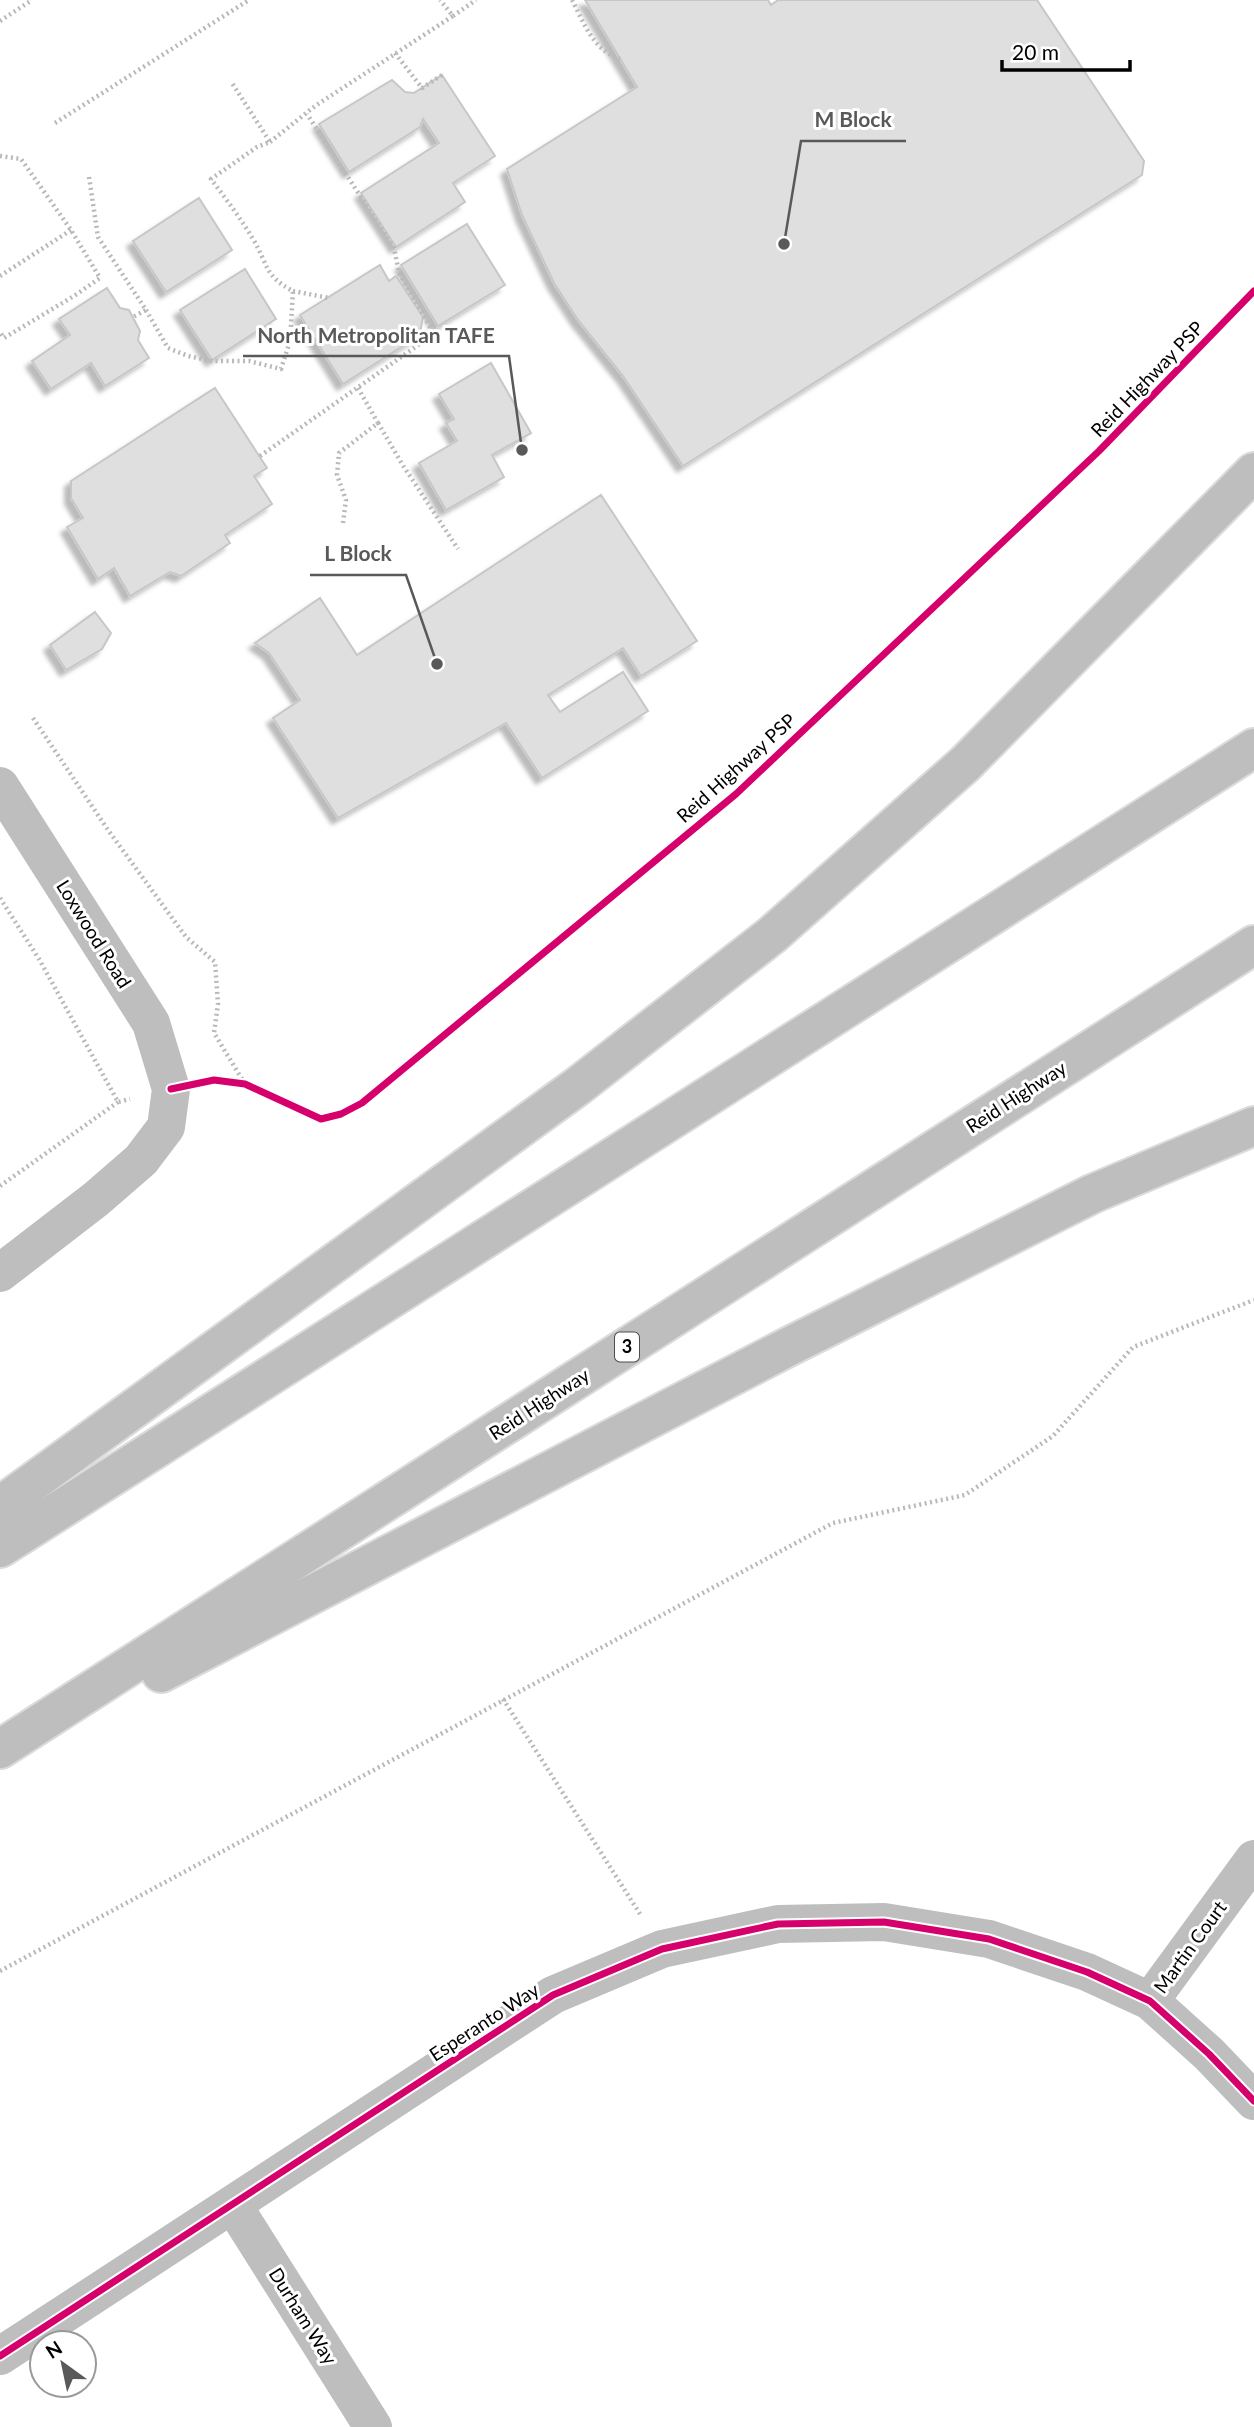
<svg xmlns="http://www.w3.org/2000/svg" width="1254" height="2427" font-family="Lato,sans-serif">
<style>
.building{fill:#dfdfdf;stroke:#c7c7c7;stroke-width:2;filter:url(#shadow)}
.lines{fill:none;stroke-linecap:round;stroke-linejoin:round}
.motorway-casing{stroke:#dbdbdb;stroke-width:42}
.path{stroke:#b9b9b9;stroke-width:4.5;stroke-dasharray:2 3.5;stroke-linecap:butt}
.minor{stroke:#bebebe;stroke-width:38}
.motorway{stroke:#bebebe;stroke-width:38}
.cycleway-casing{stroke:#fff;stroke-width:11}
.cycleway{stroke:#d6006c;stroke-width:7}
.labels{text-anchor:middle;stroke-width:6;stroke-linejoin:round;paint-order:stroke}
.shield{fill:#fff;stroke:#4c4c4c;stroke-width:2}
.shield-label{font-size:18px;font-weight:bold;fill:#000}
.street-label{font-size:19px;fill:#000;stroke:#fff}
.leader{fill:none;stroke:#595959;stroke-width:2.5}
.callout-dot{fill:#595959;stroke:#fff;stroke-width:2.5}
.callout-label{font-size:21px;text-anchor:middle;font-weight:bold;fill:#595959;stroke:#fff;stroke-width:6;stroke-linejoin:round;paint-order:stroke}
</style>
<defs>
<filter id="shadow"><feDropShadow dx="-6" dy="6" stdDeviation="2" flood-color="#0004"/></filter>
</defs>
<rect width="100%" height="100%" fill="#fff"/>
<g class="building">
<path d="M585,0H768L771,5L778,0H1037L1144,161L1142,175L683,466L623,376L578,320L554,283L522,215L507,169L637,87Z"/>
<path d="M442,75L495,156L453,183L465,202L396,247L361,193L439,143L423,119L420,127L349,172L319,124L392,80L405,92L414,93Z"/>
<path d="M199,198L232,250L166,292L133,241Z"/>
<path d="M467,224L505,285L438,326L401,265Z"/>
<path d="M380,265L389,281L396,276L423,317L421,328L417,337L343,384L300,315Z"/>
<path d="M245,269L276,319L212,360L180,310Z"/>
<path d="M107,288L120,308L129,310L140,331L138,340L149,358L105,386L91,363L51,389L32,361L70,335L59,319Z"/>
<path d="M491,363L531,433L492,455L504,477L446,510L419,463L457,441L446,423L454,419L439,394Z"/>
<path d="M215,388L267,468L254,476L272,504L225,535L230,543L181,576L170,572L130,596L114,568L98,579L67,527L83,518L71,498V481Z"/>
<path d="M601,495L697,641L641,676L623,648L548,695L560,712L623,672L648,711L542,778L506,723L338,818L273,718L300,700L269,653L255,643L320,598L357,655Z"/>
<path d="M95,612L111,633L102,649L66,670L50,645Z"/>
</g>
<g class="lines">
<g class="motorway-casing">
<g id="motorway">
<path d="M0,1506L578,1086L772,935L965,764L1254,472"/>
<path d="M0,1548L1254,748"/>
<path d="M161,1673L788,1347L1092,1194L1254,1126"/>
<path d="M0,1749L1254,945"/>
</g>
</g>
<g class="path">
<path d="M572,0C584,23 593,50 620,59"/>
<path d="M453,16L476,0"/>
<path d="M0,21L32,0"/>
<path d="M395,53L422,88L442,75"/>
<path d="M55,123L249,0"/>
<path d="M270,142L315,106L453,16L440,0"/>
<path d="M0,156L21,159L71,230L100,278L74,296L4,338L0,332"/>
<path d="M89,177L98,237L146,310L133,317"/>
<path d="M0,276L71,230"/>
<path d="M293,291L329,298"/>
<path d="M146,310L168,348L188,356L212,361H249L281,369L290,341L293,291C264,276 268,264 253,239C241,219 226,199 211,179L257,147L270,142L232,83"/>
<path d="M378,423L402,464L458,549"/>
<path d="M260,456L434,334L399,273L394,248L307,114"/>
<path d="M343,523L346,500L337,475L339,453L378,423L358,388"/>
<path d="M33,718L108,830L186,937L215,962L218,1004L214,1033L245,1084"/>
<path d="M0,898L39,959L118,1102L130,1099"/>
<path d="M0,1186L118,1102"/>
<path d="M503,1699L640,1914"/>
<path d="M0,1971L833,1523L965,1495L1053,1436L1133,1347L1254,1300"/>
</g>
<g class="minor">
<path d="M0,786L151,1023L171,1089L166,1127L141,1160L96,1199L0,1273"/>
<path d="M1150,2001L1254,1859"/>
<path d="M233,2205L373,2427"/>
<path d="M0,2356L553,1995L662,1949L778,1924L884,1922L989,1939L1087,1972L1150,2001L1209,2054L1254,2101"/>
</g>
<use href="#motorway" class="motorway"/>
<g class="cycleway-casing">
<g id="cycleway">
<path d="M171,1089L214,1080L245,1084L321,1119L341,1114L362,1103L736,794L1099,451L1254,291"/>
<path d="M0,2356L553,1995L662,1949L778,1924L884,1922L989,1939L1087,1972L1150,2001L1209,2054L1254,2101"/>
</g>
</g>
<use href="#cycleway" class="cycleway"/>
</g>
<g class="labels">
<rect class="shield" x="615" y="1332.5" width="24" height="29" rx="5"/>
<g class="shield-label">
<text x="627" y="1353">3</text>
</g>
<g class="street-label">
<text transform="translate(1147 379) rotate(-46)" y="7">Reid Highway PSP</text>
<text transform="translate(736 768) rotate(-42)" y="7">Reid Highway PSP</text>
<text transform="translate(94 934) rotate(58)" y="7">Loxwood Road</text>
<text transform="translate(1016 1097) rotate(-33)" y="7">Reid Highway</text>
<text transform="translate(539 1404) rotate(-33)" y="7">Reid Highway</text>
<text transform="translate(1190 1947) rotate(-54)" y="7">Martin Court</text>
<text transform="translate(484 2022) rotate(-33)" y="7">Esperanto Way</text>
<text transform="translate(303 2316) rotate(58)" y="7">Durham Way</text>
</g>
</g>
<path class="leader" d="M784 244L801 141H906M522 450L509 356H243M437 664L406 575H310"/>
<g class="callout-dot">
<circle cx="784" cy="244" r="7"/>
<circle cx="522" cy="450" r="7"/>
<circle cx="437" cy="664" r="7"/>
</g>
<g class="callout-label">
<text x="853" y="127">M Block</text>
<text x="376" y="343">North Metropolitan TAFE</text>
<text x="358" y="561">L Block</text>
</g>
<g transform="translate(63 2364) rotate(327)"><circle r="33" fill="#ffffff" stroke="#999999" stroke-width="2"/>
<path d="M0-5L12 26L0 18L-12 26Z" fill="#595959"/>
<text y="-10" font-size="19" font-weight="bold" text-anchor="middle" fill="#000000">N</text>
</g>
<path d="M1002 60v10h128v-10" fill="none" stroke="#000000" stroke-width="3.5"/>
<text x="1012" y="60" font-size="21" fill="#000000" stroke="#ffffff" stroke-width="5" paint-order="stroke">20 m</text>
</svg>
